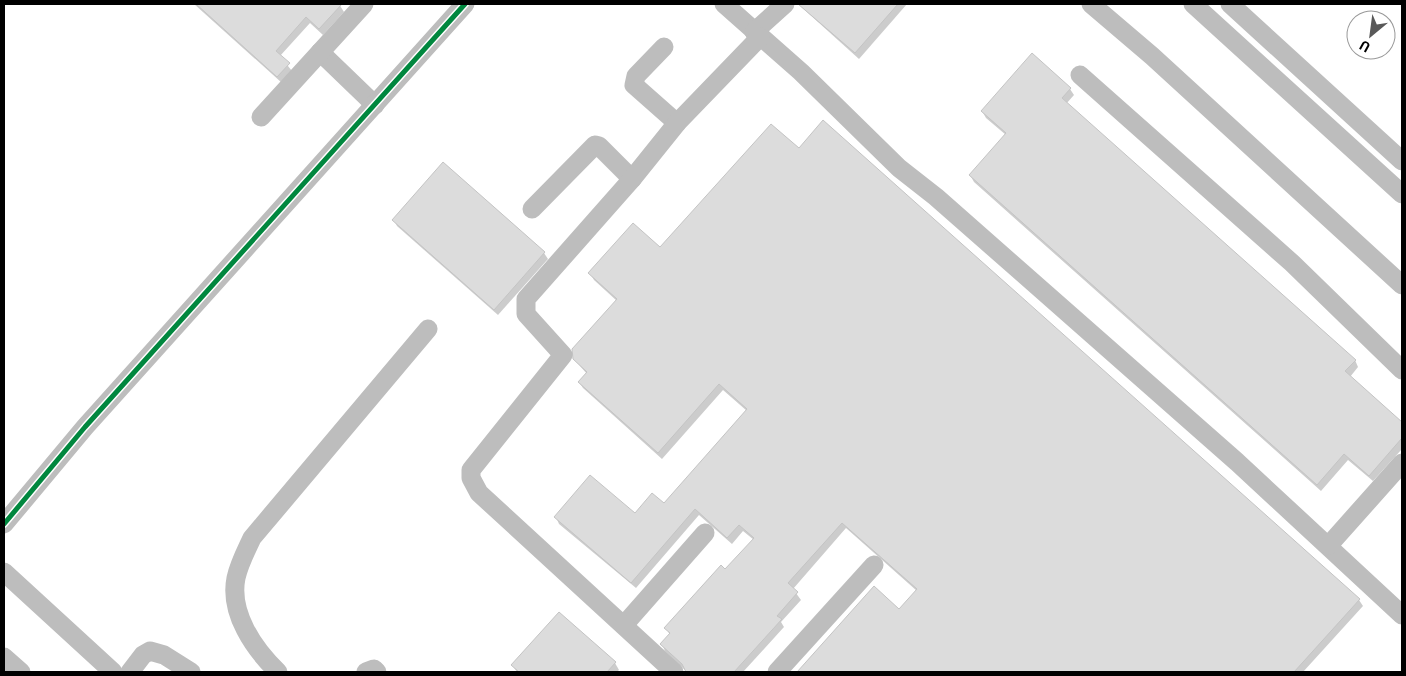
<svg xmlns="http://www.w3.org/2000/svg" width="1406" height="676" font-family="Roboto,sans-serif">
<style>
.shadow{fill:#0003}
.building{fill:#dcdcdc;stroke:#c4c4c4}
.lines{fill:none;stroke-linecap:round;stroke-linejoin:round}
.minor{stroke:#bdbdbd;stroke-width:19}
.cycleway-casing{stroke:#fff;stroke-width:8}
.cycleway{stroke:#00873e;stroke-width:5}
</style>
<rect width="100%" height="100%" fill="#fff"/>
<g class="shadow">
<path d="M194,4H339L344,12L323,35L310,23L280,56L292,71L282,83Z"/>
<path d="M798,4H907L859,59Z"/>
<path d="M1070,89L1074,95L1066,104L1355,360L1358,367L1350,377L1402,423V449L1373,481L1348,460L1321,491L974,182L970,175L1006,135L986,118L982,111Z"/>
<path d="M799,150L1359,600L1363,606L1303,672H799L874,588L899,611L917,591L846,528L793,589L801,600L781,622L784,627L743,672H687L665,651L662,644L670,635L666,628L725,571L754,540L743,531L732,544L699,515L636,588L559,524L556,517L635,515L664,505L747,411L723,390L662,459L583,388L579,382L587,374L574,359L617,301L594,280L590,273L660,249Z"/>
<path d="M443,164L544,253L548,259L498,315L397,226L394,220Z"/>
<path d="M559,614L615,663L619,670L617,672H517L513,666Z"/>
</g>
<g class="building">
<path d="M196,4H342L319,29L306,17L276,51L290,63L277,77Z"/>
<path d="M798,4H898L855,53Z"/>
<path d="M1032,53L1071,88L1062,98L1356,360L1345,371L1402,422V438L1369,476L1344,454L1317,485L969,175L1006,133L981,111Z"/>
<path d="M823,120L1360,599L1294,672H797L874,586L899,609L917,589L842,523L788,583L798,592L777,616L782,619L734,672H686L682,664L660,644L670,633L664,628L721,565L725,569L754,538L739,525L727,538L695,509L631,583L554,517L590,475L635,513L652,493L664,503L747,409L719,384L658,453L578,382L587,372L573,359L572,349L617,299L588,273L633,223L660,247L771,124L799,148Z"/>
<path d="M443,162L545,252L494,310L392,220Z"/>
<path d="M559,612L616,662L607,672H519L511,665Z"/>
</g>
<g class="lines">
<g class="minor">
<path d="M724,4L801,72L899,168L936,197L1237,462L1402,615"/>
<path d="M1091,4L1152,56L1402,285"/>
<path d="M1193,4L1402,194"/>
<path d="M1230,4L1402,161"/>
<path d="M754,32L785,4"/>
<path d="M664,47L636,76L634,85L677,123"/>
<path d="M320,52L375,105"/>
<path d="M1080,75L1292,263L1402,370"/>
<path d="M261,117L364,4"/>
<path d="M532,209L595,145L599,146L632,179"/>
<path d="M4,524L85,427L465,4"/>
<path d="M1329,545L1402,463"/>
<path d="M4,572L113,672"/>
<path d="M624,625L705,533"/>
<path d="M4,657L21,672"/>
<path d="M130,672L143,655L150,651L164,655L191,672"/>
<path d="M278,672C254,649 229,613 236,578C239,564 246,551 252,538L428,329"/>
<path d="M366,672L374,669L377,672"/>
<path d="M674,672L479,493L471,478V470L563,355L526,314V299L632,179L677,123L760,37"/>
<path d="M777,672L874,565"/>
</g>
<g class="cycleway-casing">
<path id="cycleway" d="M4,524L85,427L465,4"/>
</g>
<use href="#cycleway" class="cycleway"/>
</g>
<rect width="1406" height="676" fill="none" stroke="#000000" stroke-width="10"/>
<g transform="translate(1371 35) rotate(209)"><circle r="24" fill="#ffffff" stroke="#999999"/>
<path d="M0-4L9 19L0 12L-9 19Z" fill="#595959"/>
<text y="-8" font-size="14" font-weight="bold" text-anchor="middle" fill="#000000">U</text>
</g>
</svg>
